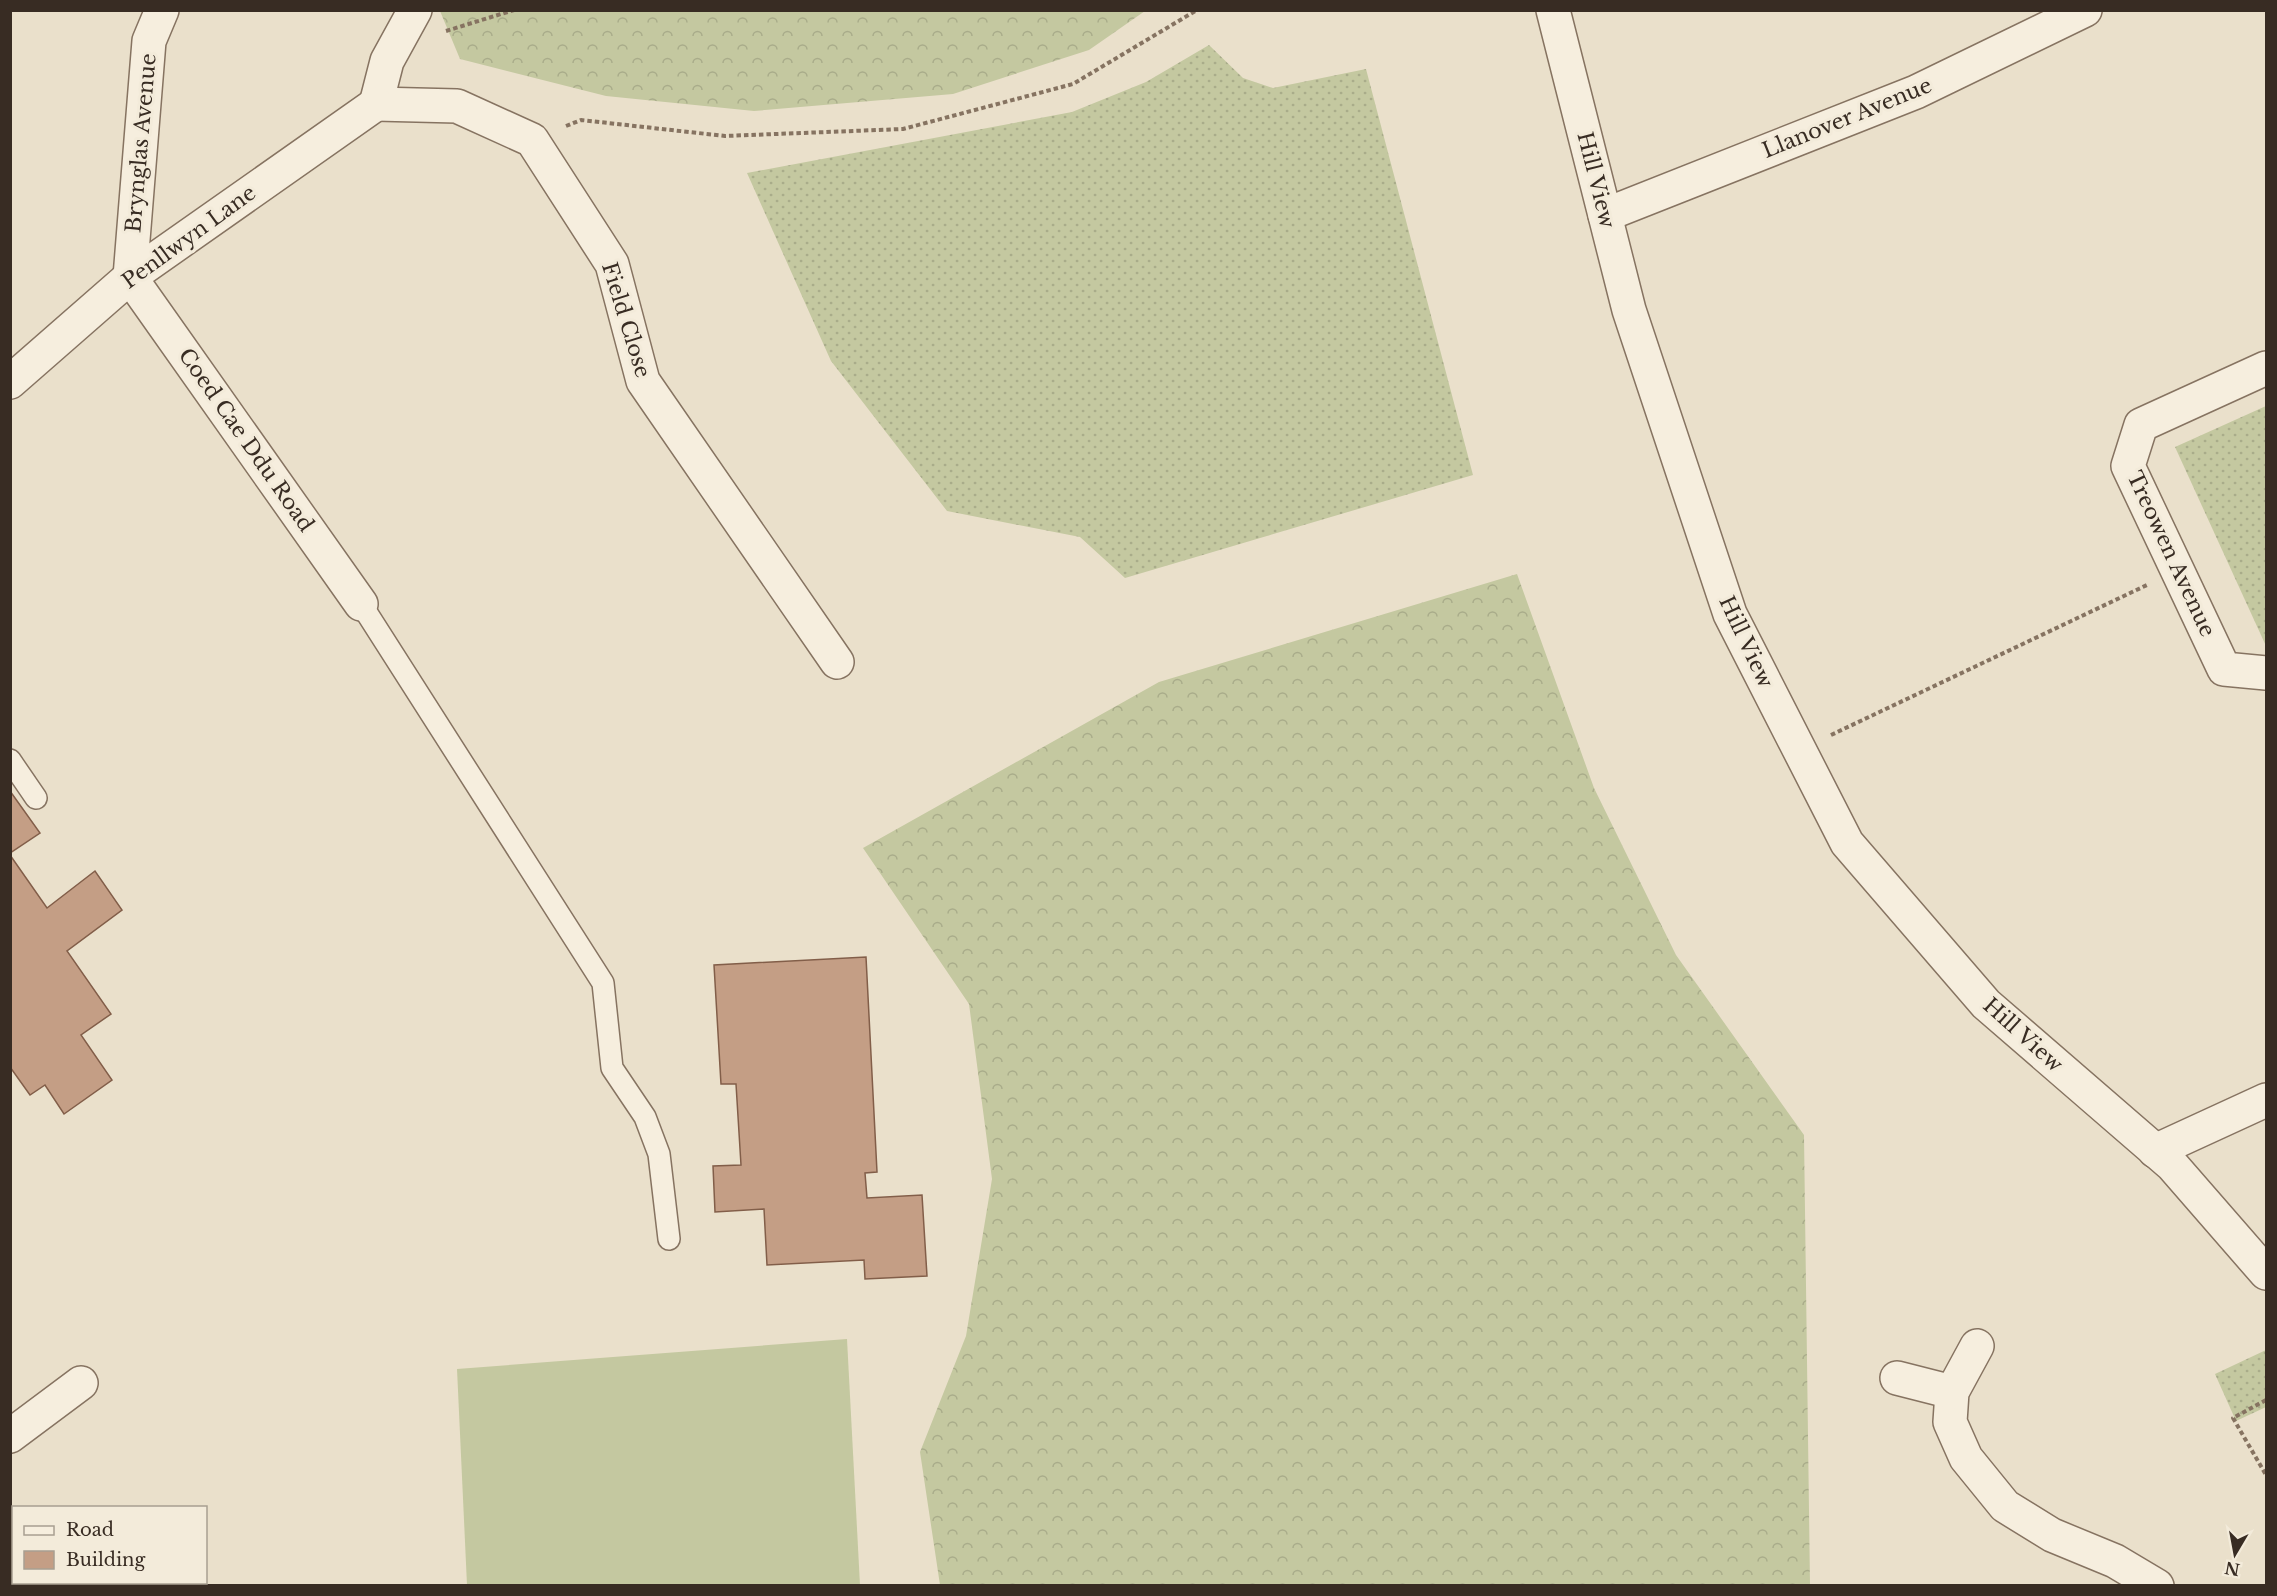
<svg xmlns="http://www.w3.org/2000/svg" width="2277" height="1596" font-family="'Libre Baskerville',serif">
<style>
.grass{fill:url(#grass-dots)}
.forest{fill:url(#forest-crowns)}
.pitch{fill:#c4c8a0}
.building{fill:#c49e85;stroke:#825e49;stroke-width:1.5}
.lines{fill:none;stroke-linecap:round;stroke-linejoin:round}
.service-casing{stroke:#867361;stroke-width:24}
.minor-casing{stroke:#867361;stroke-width:36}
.path{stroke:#867361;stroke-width:4;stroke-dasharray:4.5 3;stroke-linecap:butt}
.service{stroke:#f6eede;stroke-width:21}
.minor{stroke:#f6eede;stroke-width:33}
.labels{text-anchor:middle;stroke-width:6;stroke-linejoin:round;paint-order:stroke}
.street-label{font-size:21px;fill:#382c23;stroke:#f3ebda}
</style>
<defs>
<pattern id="grass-dots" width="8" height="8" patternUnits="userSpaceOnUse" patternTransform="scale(1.5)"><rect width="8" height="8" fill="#c4c8a0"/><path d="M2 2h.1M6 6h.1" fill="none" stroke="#a9ac8a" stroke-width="1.8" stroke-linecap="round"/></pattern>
<pattern id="forest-crowns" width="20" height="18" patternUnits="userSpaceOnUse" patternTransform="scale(1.5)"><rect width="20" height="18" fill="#c4c8a0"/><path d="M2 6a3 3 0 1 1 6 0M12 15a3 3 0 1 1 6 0" fill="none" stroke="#a9ac8a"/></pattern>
</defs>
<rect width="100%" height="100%" fill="#eae0cb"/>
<g class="grass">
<path d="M1209,45L1243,78L1273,88L1366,69L1473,475L1125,578L1080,537L947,511L831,361L747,173L1072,112L1146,82Z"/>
<path d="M2266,406V646L2175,447Z"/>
<path d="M2266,1350V1407L2236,1421L2215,1374Z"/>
</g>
<g class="forest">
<path d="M440,11H1145L1089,50L953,94L754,111L606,96L460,59Z"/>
<path d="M1517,574L1594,788L1676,955L1804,1135L1810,1585H940L920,1452L966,1336L992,1179L969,1004L863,848L1159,682Z"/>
</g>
<path class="pitch" d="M847,1339L860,1585H467L457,1369Z"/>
<g class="building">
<path d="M10,791L40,833L10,853Z"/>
<path d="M10,855L47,908L95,871L122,910L67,951L111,1014L81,1035L112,1080L64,1114L45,1085L30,1095L10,1067Z"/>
<path d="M866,957L877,1172L865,1173L867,1198L922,1195L927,1276L865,1279L864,1260L767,1265L764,1209L715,1212L713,1166L741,1165L736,1084H721L714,965Z"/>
</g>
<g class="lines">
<g class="service-casing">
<g id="service">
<path d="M361,604L603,983L612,1068L645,1117L659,1154L669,1239"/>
<path d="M10,760L36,798"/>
</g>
</g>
<g class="minor-casing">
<g id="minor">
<path d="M162,10L149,41L130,277L361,604"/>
<path d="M1553,10L1629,310L1730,614L1847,843L1986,1004L2172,1165L2266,1273"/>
<path d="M376,104L457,106L532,140L612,264L643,381L837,662"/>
<path d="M376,104L387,61L415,10"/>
<path d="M1605,215L1916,92L2085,10"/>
<path d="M2266,368L2141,425L2128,466L2224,669L2266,673"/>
<path d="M10,382L130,277L376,104"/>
<path d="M2155,1151L2266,1100"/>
<path d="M1977,1346L1952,1392L1950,1422L1966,1458L2005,1506L2052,1535L2115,1561L2157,1586"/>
<path d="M1897,1378L1952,1392"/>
<path d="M10,1436L81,1383"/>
</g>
</g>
<g class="path">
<path d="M446,31L514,10"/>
<path d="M566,126L581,120L725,136L903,129L1073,84L1197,10"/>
<path d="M1831,735L2147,585"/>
<path d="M2266,1400L2233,1418L2266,1475"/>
</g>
<use href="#service" class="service"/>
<use href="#minor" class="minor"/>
</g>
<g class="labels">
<g class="street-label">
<text transform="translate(1847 118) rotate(-22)" y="7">Llanover Avenue</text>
<text transform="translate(141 143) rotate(-85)" y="7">Brynglas Avenue</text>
<text transform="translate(1596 180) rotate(76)" y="7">Hill View</text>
<text transform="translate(189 237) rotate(-36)" y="7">Penllwyn Lane</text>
<text transform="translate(626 320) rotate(73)" y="7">Field Close</text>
<text transform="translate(246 440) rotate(55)" y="7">Coed Cae Ddu Road</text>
<text transform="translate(2171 554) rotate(65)" y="7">Treowen Avenue</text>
<text transform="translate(1746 642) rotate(65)" y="7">Hill View</text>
<text transform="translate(2023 1035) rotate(42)" y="7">Hill View</text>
</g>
</g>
<rect width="2277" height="1596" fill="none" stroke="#382c23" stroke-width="24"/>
<rect x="12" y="1506" width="195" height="78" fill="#f3ebda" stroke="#a89f91" stroke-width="1.5"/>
<rect x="24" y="1526" width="30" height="9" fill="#f6eede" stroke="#a89f91" stroke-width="1.5"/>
<text x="66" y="1536" font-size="18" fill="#382c23">Road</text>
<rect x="24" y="1551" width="30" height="18" fill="#c49e85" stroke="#a89f91" stroke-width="1.5"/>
<text x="66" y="1566" font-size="18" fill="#382c23">Building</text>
<g transform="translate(2235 1554) rotate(190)" stroke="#f3ebda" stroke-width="4.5" paint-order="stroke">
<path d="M0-4.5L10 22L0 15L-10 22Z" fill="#382c23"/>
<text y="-9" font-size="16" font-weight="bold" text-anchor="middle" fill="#382c23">N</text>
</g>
</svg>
